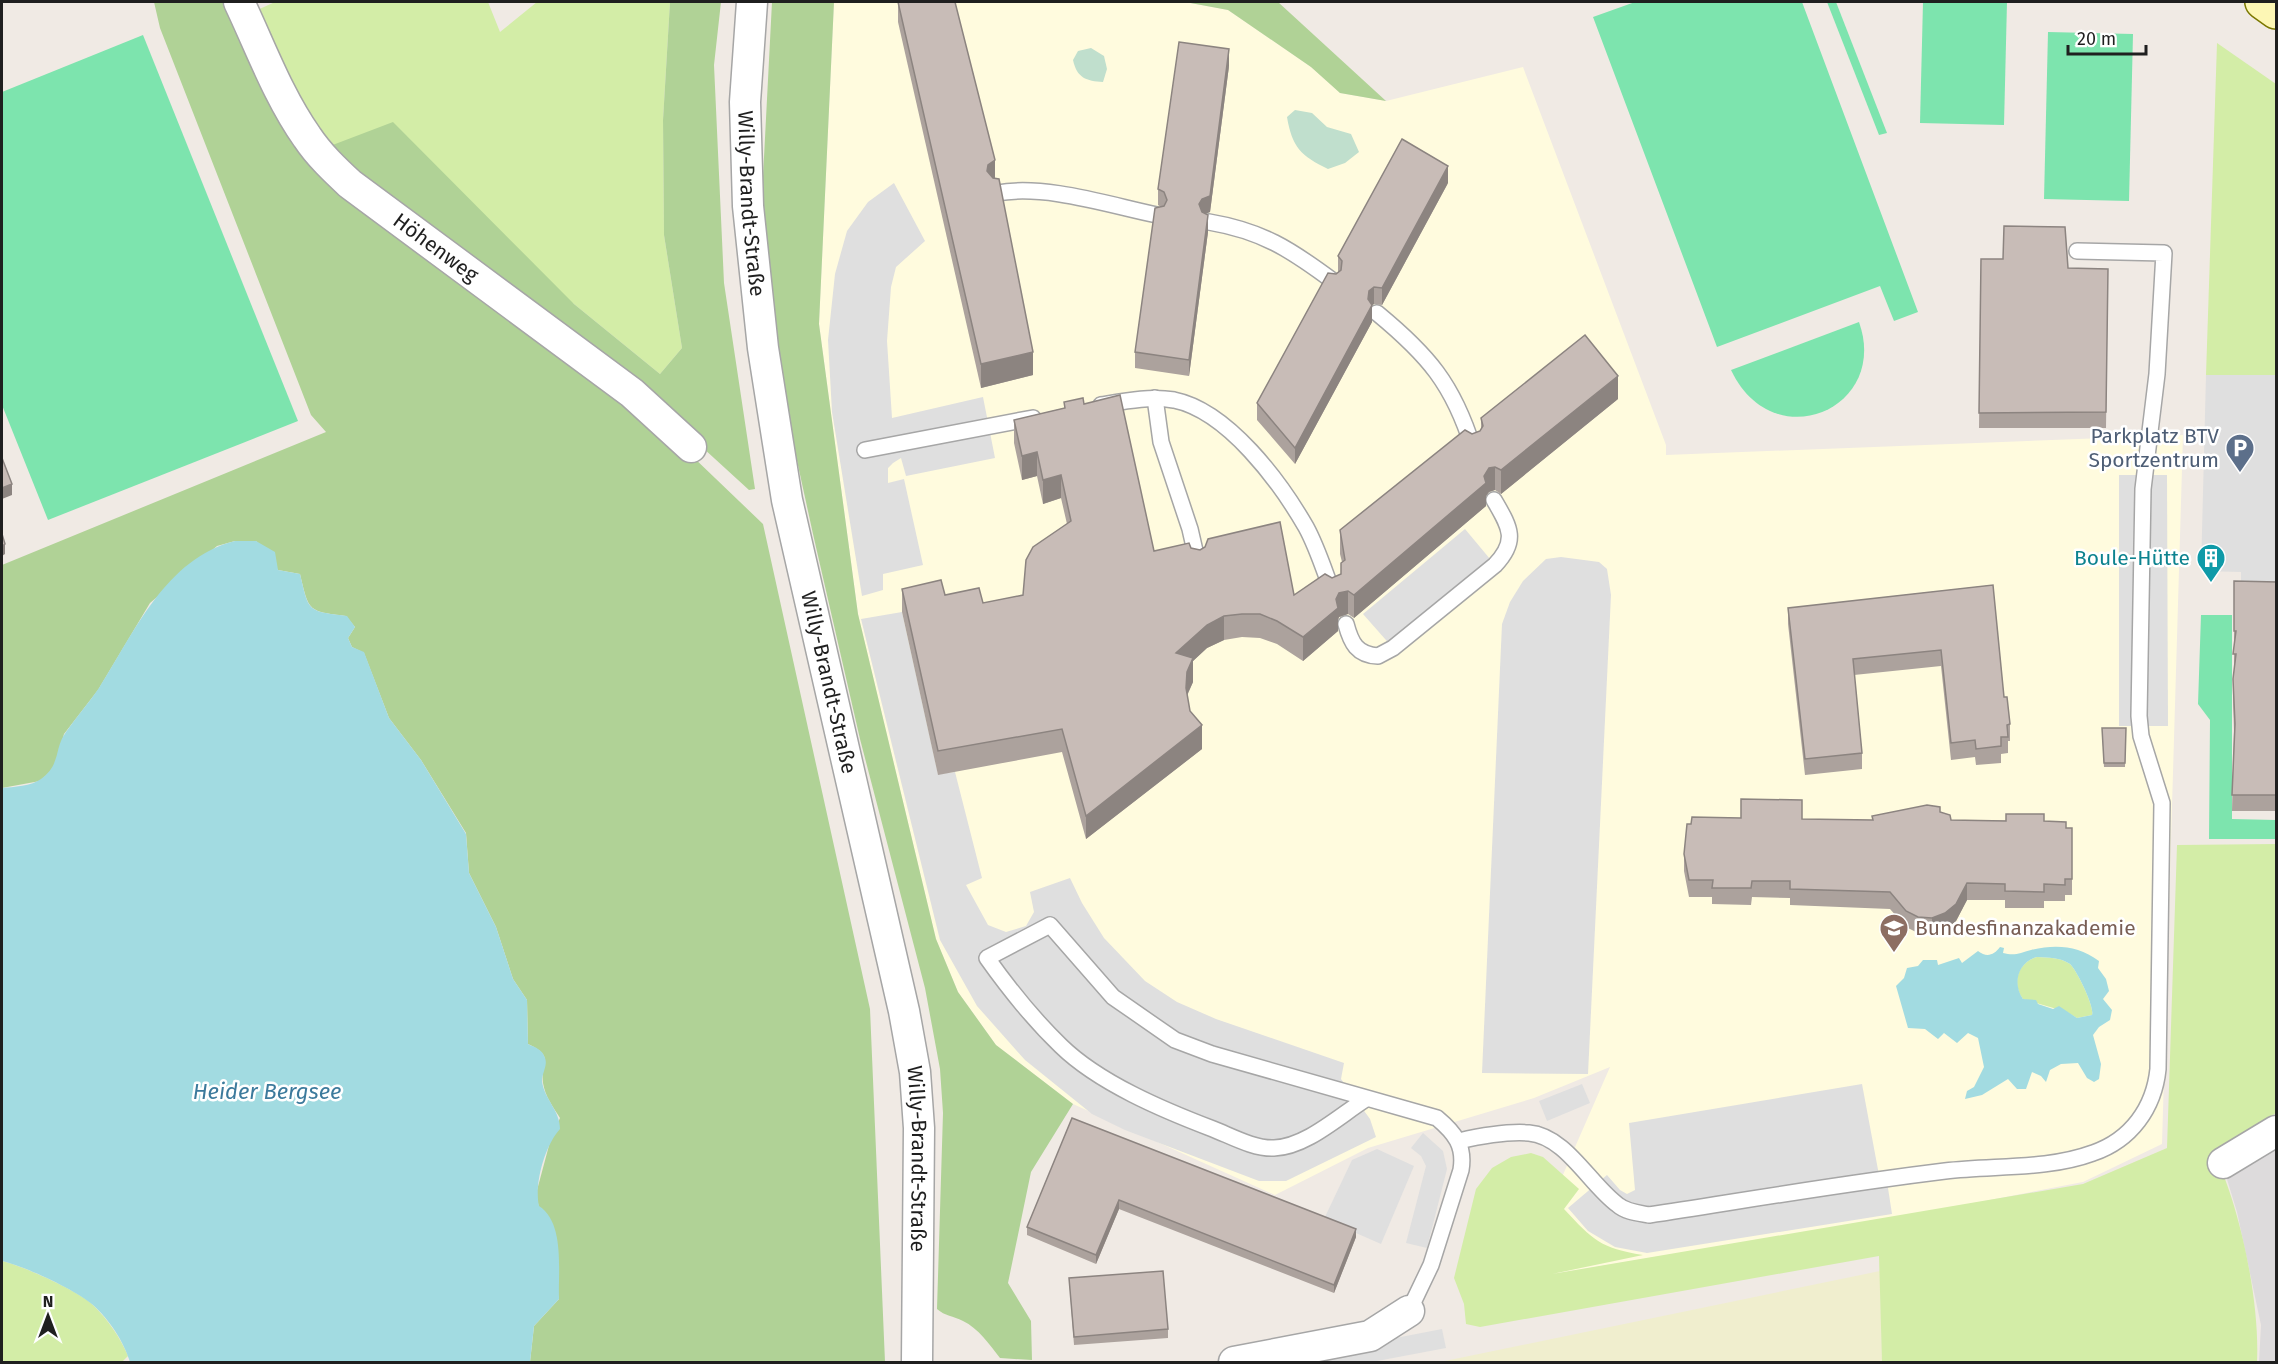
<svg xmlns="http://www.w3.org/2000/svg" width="2278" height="1364" font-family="'Fira Sans',sans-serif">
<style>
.residential{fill:#dddbdc}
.education{fill:#fffbde}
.farmland{fill:#f0eece}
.grass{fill:#d3eda7}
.forest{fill:#b0d296}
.wetland{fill:#c0dfcd}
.pitch{fill:#7de4ae}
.parking{fill:#dfdfdf}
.water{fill:#a2dbe1;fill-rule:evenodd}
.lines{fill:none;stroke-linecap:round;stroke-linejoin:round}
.lane-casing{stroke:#a6a6a6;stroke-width:18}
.street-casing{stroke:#a6a6a6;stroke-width:33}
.secondary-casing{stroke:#7b7800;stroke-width:36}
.lane{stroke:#fff;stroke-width:15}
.street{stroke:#fff;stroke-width:30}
.secondary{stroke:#fdf7b5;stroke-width:33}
.wall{fill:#aca29d}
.shaded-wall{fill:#8c8480}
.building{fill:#c8bcb7;stroke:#8c8480;stroke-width:1.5}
.labels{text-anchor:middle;stroke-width:5;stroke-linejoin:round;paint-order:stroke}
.street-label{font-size:21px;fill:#1f1f1f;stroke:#fff}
.service-label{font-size:21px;fill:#4e5e75;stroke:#fff;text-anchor:end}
.culture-label{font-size:21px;fill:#0d838f;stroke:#fff;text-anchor:end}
.education-label{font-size:21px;fill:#785e54;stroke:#fff;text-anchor:start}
.water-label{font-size:22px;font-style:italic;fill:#3c7a9c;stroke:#fff}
</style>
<rect width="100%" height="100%" fill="#f0eae4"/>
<path class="residential" d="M2276,1145V1362H2259L2261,1325L2237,1212L2226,1176Z"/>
<path class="education" d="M834,2H1185L1228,10L1311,67L1340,93L1386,101L1523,67L1666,445V455L2183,435L2162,1144L2083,1182L1943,1209L1517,1280L1610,1067L1534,1098L1368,1148L1275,1195L1073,1104L996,1045L958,992L936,939L858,614L819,324Z"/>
<path class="farmland" d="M1880,1271L1882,1362H1440L1469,1356Z"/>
<g class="grass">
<path d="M275,2H488L500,32L537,2H670L663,120L664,235L682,348L660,374L574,304L330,146L278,61L253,12Z"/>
<path d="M2217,43L2276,84V375H2206Z"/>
<path d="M2276,844V1113L2213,1151C2240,1205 2260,1302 2257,1362H1882L1879,1256L1480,1327L1466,1324L1464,1304L1454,1278L1476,1189L1492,1168L1511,1157L1531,1153L1543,1157L1579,1189L1564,1209C1593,1240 1600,1248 1643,1255L1552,1274L2083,1184L2167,1148L2177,845Z"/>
<path d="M2037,957C2049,958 2059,957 2070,964C2076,969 2095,1007 2092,1015L2077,1018L2067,1012L2023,999C2011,983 2018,962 2037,957Z"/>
<path d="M2,1261C23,1266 79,1291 94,1306C108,1320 120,1337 128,1356L122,1362H2Z"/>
</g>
<g class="forest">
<path d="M154,2H231L290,133L667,432L763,524L870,1009L885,1362H530L534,1326L559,1299L536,1194L551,1138L560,1118C553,1107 545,1096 543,1083C540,1062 556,1057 528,1044L527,1000L513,979L496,927L469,873L466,833L421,760L389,718L364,653L352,647L348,638L355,627L346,616C308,611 309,612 300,574L278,570L256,541H235L217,546L150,603L98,690L64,734L55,767L40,781L2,788V565L326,432L311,415L160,28Z"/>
<path d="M670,2H721L714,65L724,283L755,489L749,490L668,416L372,186L330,146L393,122L574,304L660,374L682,348L664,235L663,120Z"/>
<path d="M772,2H834L819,324L858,614L936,939L958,992L996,1045L1073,1104L1031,1172L1008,1283L1031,1321L1032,1360L1000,1358C990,1345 978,1328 963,1321C953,1316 945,1316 937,1309L943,1113L940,1069L925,988L860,739L813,534L789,424L774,316L762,196Z"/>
<path d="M1185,2H1278L1386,101L1340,93L1311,67L1228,10Z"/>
</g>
<g class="wetland">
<path d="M1091,48L1104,56L1107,69L1103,82C1086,81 1077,78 1073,60L1078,51Z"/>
<path d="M1295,110L1312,113L1327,127L1351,134L1359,152L1345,163L1328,169C1301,156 1292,147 1287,117Z"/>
</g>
<g class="pitch">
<path d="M1635,2H1802L1918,312L1894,321L1880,286L1717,347L1593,17Z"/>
<path d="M1827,2H1836L1887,133L1879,135Z"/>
<path d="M1923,2H2007L2004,125L1920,123Z"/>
<path d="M2048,32L2133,34L2129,201L2044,199Z"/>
<path d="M143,35L298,421L48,520L2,405V92Z"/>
<path d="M1859,322C1890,409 1773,459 1731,370Z"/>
<path d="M2201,615H2232V819L2276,820V839H2209L2210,720L2198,704Z"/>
</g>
<g class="parking">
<path d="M894,183L925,241L896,267L891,287L887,341L892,418L983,397L995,458L906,476L901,458L893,463L888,468V483L904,479L923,565L883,574V590L862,596L832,412L828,340L835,274L847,231L868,202Z"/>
<path d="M2206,375H2276V596H2241V572L2201,571Z"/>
<path d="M2119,475H2167L2168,726H2119Z"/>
<path d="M1465,529L1495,565L1393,648L1363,614Z"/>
<path d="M1561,557L1599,562L1607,569L1611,595L1588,1074L1482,1073L1502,624L1510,602L1523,581L1546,559Z"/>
<path d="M902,612L938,774L955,772L982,878L966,885L988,925L1006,932L1026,926L1034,912L1030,892L1070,878L1082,903L1104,938L1145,981L1177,1002L1216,1019L1344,1063L1341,1079L1370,1119L1376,1137L1286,1181H1259L1125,1130L1092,1114L1025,1060L977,1006L940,940L861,619Z"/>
<path d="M1582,1084L1590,1103L1547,1121L1539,1101Z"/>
<path d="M1862,1084L1879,1175L1888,1188L1892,1214L1647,1253L1615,1247L1588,1231L1568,1208L1607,1175L1620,1190L1627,1194L1635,1190L1629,1123Z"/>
<path d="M1423,1133L1443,1151L1447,1169L1427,1248L1406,1243L1426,1166L1421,1156L1411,1148Z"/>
<path d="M1377,1149L1414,1166L1381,1244L1324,1219L1352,1160Z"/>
<path d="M1442,1329L1446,1348L1372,1362H1272Z"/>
</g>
<g class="water">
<path d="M235,541H256L275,552L278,570L300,574C309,612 307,611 347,616L355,627L348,638L352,647L364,652L389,718L421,760L466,834L469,873L496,927L513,979L527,1000L528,1044C536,1048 542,1049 545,1058C548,1065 542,1073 542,1081C544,1099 560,1110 560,1129C545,1145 534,1184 539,1206C565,1223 558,1270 559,1299L534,1326L530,1362H130C124,1342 109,1319 93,1305C76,1290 24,1266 2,1261V788C13,787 32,786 41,779C61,765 54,748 66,732C76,717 89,703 99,688C134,633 166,558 235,541Z"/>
<path d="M2000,947L2004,948L2003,953C2015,956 2020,953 2031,950C2057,944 2078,946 2099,961L2098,968L2106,979L2109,991L2103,999L2112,1010L2110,1020L2099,1027L2093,1035L2101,1064L2099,1079L2094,1082L2087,1078L2078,1063L2061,1064L2050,1070L2046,1082L2041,1076L2032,1072L2026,1089H2017L2008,1079L1982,1095L1965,1099L1967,1091L1974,1087L1984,1067L1978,1038L1968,1033L1957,1043L1944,1033L1938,1039L1925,1029L1908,1028L1896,986L1904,978L1907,968L1918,966L1923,960H1937L1938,965L1959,958L1962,963L1978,951C1987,958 1994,955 2000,947ZM2037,957C2049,958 2059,957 2070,964C2076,969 2095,1007 2092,1015L2077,1018L2059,1006L2053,1009L2038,1004L2036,1000L2023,999C2012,983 2018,962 2037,957Z"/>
</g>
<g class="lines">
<g class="lane-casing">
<g id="lane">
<path d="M997,193C1045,184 1109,205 1157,215"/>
<path d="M1209,222C1262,231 1290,249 1333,281"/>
<path d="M1377,313C1428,355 1453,384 1473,448"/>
<path d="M1155,398L1161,442L1190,529L1198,564"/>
<path d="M1101,405C1125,401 1149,396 1174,400C1228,411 1280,482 1306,527C1317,547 1324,570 1332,591"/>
<path d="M865,450L1033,418"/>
<path d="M1346,624C1351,643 1357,655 1378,656L1393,648L1495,565C1519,540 1509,526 1494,500"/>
<path d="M1366,1099C1339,1116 1306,1147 1274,1148C1254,1149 1231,1136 1213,1129C1163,1110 1099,1083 1061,1046C1033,1019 1009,989 987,958L1050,925L1113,997L1175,1040L1212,1054L1437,1118C1455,1133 1465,1146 1461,1170L1431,1265L1409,1311"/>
<path d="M1459,1141C1481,1136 1506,1131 1529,1133C1566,1136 1590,1185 1618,1205C1626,1212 1638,1213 1649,1215C1747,1200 1846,1183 1945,1171C1993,1165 2047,1170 2093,1153C2131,1140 2154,1108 2158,1069L2162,803L2141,736L2139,716L2143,489L2157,374L2164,253L2077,251"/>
</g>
</g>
<g class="street-casing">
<g id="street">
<path id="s1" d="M239,2C260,46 278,96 307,137C319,155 335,170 350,184L632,393L691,447"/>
<path id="s2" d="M752,2L745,102L748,206L763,348L787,500L904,1011L915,1072L919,1128L917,1362"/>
<path d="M2223,1163L2276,1131"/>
<path d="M1234,1362L1370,1336L1409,1311"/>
</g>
</g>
<g class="secondary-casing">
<path id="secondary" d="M2262,2L2276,12"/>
</g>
<use href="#lane" class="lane"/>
<use href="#street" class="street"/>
<use href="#secondary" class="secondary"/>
</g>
<g class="wall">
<path d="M898,2H955L995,178L1033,375L981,388L898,22Z"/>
<path d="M1355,2H1373L1355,3Z"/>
<path d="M1229,66L1210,212L1205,214L1208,232L1189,376L1135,368V352L1161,207L1158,205V189Z"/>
<path d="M1448,183L1382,305L1374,304L1372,305V322L1295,464L1257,420V403L1338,273V256Z"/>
<path d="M1981,259L2068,268L2108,269L2106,428H1979Z"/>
<path d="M1618,399L1501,494L1495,490L1489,492L1486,496V506L1354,618L1348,614L1339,617L1338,620V631L1303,661L1277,644L1260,638L1242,637L1224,640L1207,648L1193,661V682L1187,696L1190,711L1202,749L1086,839L1062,752L938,775L902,612V589L945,595L983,603L1023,595L1067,524L1061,498L1043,504L1037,476L1022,480L1014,443V420L1064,408V402L1084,404L1154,551L1191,548L1294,595L1341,574L1342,562L1340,554V530L1472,434L1480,431L1481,429V418Z"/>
<path d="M2277,582V811H2232L2234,732L2233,696L2234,670V631Z"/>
<path d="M1993,585L2004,697L2010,724V741H2008V753L2001,754V763L1976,765L1975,757L1951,760L1941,666L1854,675L1862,753V769L1805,775L1788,624V608Z"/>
<path d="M2102,728H2126L2125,767H2104Z"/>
<path d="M1940,812L1951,820L2044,821L2066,828H2072V895H2065V901H2044V908H2005V900H1967L1956,921L1945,930L1932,935L1918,933L1906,927L1890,909L1790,905V898L1752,897L1751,905L1712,904V897H1689L1684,871V854L1802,819L1872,820V816Z"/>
<path d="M1072,1118L1356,1237L1334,1293L1119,1209L1096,1264L1027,1235V1227Z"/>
<path d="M1069,1278L1168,1329V1338L1074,1345Z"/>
</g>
<g class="shaded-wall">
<path d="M1229,49V66L1210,212L1202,215L1199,204Z"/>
<path d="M995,160V184L987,171L988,165Z"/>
<path d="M1448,166V183L1382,305V288Z"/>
<path d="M1208,215V232L1189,376V360Z"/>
<path d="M1374,287V304L1369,307L1372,305V322L1295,464V448L1368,299L1369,291Z"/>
<path d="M1033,352V375L981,388V364Z"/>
<path d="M1618,376V399L1501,494V470Z"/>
<path d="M1037,452V476L1022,480V456Z"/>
<path d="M1495,467V490L1489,492L1486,496V506L1354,618V595L1484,476L1489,468Z"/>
<path d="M1061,475V498L1043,504V480Z"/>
<path d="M12,484V495L2,499V488Z"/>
<path d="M5,544V554L2,556V546Z"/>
<path d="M1348,591V614L1339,617L1338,620V631L1303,661V637L1336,599L1339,593Z"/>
<path d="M1224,616V640L1207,648L1193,661V682L1187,695L1176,653L1207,625Z"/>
<path d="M1202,725V749L1086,839V816Z"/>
<path d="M1967,883V900L1956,921L1945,930L1932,935V918Z"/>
<path d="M1119,1200V1209L1096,1264V1255Z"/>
<path d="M1356,1229V1237L1334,1293V1285Z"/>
</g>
<g class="building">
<path d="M898,2H955L995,160L988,165L987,171L993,178L999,179L1033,352L981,364Z"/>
<path d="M1179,42L1229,49L1210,196L1202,199L1199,204L1202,212L1208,215L1189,360L1135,352L1155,208L1164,206L1167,200L1164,192L1158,189Z"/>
<path d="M1402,139L1448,166L1382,288L1374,287L1369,291L1368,299L1372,305L1295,448L1257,403L1328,273L1336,274L1341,270L1342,261L1338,256Z"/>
<path d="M2004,226L2065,227L2068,268L2108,269L2106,412L1979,413L1981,259H2003Z"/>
<path d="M1585,335L1618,376L1501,470L1495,467L1489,468L1484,476L1486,483L1354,595L1348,591L1339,593L1336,599L1338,608L1303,637L1277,621L1260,614H1242L1224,616L1207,625L1176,653L1193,658L1187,672L1186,688L1190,711L1202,725L1086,816L1062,729L938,751L902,589L941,580L945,595L979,588L983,603L1023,595L1026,560L1033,547L1071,521L1061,475L1043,480L1037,452L1022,456L1014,420L1065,408L1064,402L1083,398L1084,404L1120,395L1154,551L1189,543L1191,548L1200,550L1205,547L1208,539L1280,522L1294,595L1325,574L1332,578L1341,574V563L1345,560L1340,530L1465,430L1472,434L1480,431L1483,426L1481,418Z"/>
<path d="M2,458L12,484L2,488Z"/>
<path d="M2,534L5,544L2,546Z"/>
<path d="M2234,581L2277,582V795H2232L2235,724L2233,679L2236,654H2233L2236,631H2234Z"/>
<path d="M1993,585L2004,697H2007L2010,724L2007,725L2008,737H2001V746L1976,749L1975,740L1951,743L1941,650L1853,659L1862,753L1805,759L1788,608Z"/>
<path d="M2102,728H2126L2125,763H2104Z"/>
<path d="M1741,799L1802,800V819L1873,820L1872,816L1927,805L1940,807V812L1950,815L1951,820L2006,821V814H2044V821L2066,822V828H2072V879H2065V885L2044,884V892L2005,891V884L1967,883L1956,904L1945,913L1932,918L1918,917L1906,911L1890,892L1790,889V881H1752L1751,888H1712L1713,880H1689L1684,854L1687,824H1691L1692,817L1741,818Z"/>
<path d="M1072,1118L1356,1229L1334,1285L1119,1200L1096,1255L1027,1227Z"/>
<path d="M1163,1271L1168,1329L1074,1337L1069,1278Z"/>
</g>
<defs>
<g id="parking-pin" transform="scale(1.5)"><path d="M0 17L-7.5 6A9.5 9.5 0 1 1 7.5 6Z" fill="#5c6f8a" stroke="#fff"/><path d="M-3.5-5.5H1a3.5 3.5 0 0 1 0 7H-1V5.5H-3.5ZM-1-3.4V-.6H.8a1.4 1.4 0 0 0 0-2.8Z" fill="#fff"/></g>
<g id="building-pin" transform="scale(1.5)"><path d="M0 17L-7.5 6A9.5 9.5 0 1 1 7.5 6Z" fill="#0f9aa8" stroke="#fff"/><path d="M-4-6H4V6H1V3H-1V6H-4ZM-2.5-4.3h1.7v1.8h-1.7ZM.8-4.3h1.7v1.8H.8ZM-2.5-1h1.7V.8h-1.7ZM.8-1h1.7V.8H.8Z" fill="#fff"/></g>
<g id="university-pin" transform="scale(1.5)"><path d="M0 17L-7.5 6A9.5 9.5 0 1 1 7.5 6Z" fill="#8d6e63" stroke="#fff"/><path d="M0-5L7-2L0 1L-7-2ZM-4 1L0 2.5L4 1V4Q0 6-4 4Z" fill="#fff"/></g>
</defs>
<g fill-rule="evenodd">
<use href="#parking-pin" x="2240" y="448"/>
<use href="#building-pin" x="2211" y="558"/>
<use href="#university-pin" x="1894" y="928"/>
</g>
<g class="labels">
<g class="street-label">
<text dy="7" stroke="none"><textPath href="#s2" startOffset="202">Willy-Brandt-Straße</textPath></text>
<text dy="7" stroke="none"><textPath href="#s1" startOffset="322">Höhenweg</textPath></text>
<text dy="7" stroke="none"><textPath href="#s2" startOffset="688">Willy-Brandt-Straße</textPath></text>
<text dy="7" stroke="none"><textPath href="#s2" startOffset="1174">Willy-Brandt-Straße</textPath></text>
</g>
<g class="service-label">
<text x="2219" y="443">Parkplatz BTV<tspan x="2219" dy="24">Sportzentrum</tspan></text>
</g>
<g class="culture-label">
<text x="2190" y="565">Boule-Hütte</text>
</g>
<g class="education-label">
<text x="1915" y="935">Bundesfinanzakademie</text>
</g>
<g class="water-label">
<text x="267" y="1099">Heider Bergsee</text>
</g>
</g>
<rect width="2278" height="1364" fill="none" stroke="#1f1f1f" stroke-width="6"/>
<g transform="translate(48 1316)" stroke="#ffffff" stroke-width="4.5" paint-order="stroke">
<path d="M0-4.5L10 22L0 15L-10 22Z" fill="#1f1f1f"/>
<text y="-9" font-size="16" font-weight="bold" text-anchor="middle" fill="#1f1f1f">N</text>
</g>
<path d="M2068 45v9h78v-9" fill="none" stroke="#1f1f1f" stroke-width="3"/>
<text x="2077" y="45" font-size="18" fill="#1f1f1f" stroke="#ffffff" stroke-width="4.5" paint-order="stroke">20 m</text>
</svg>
